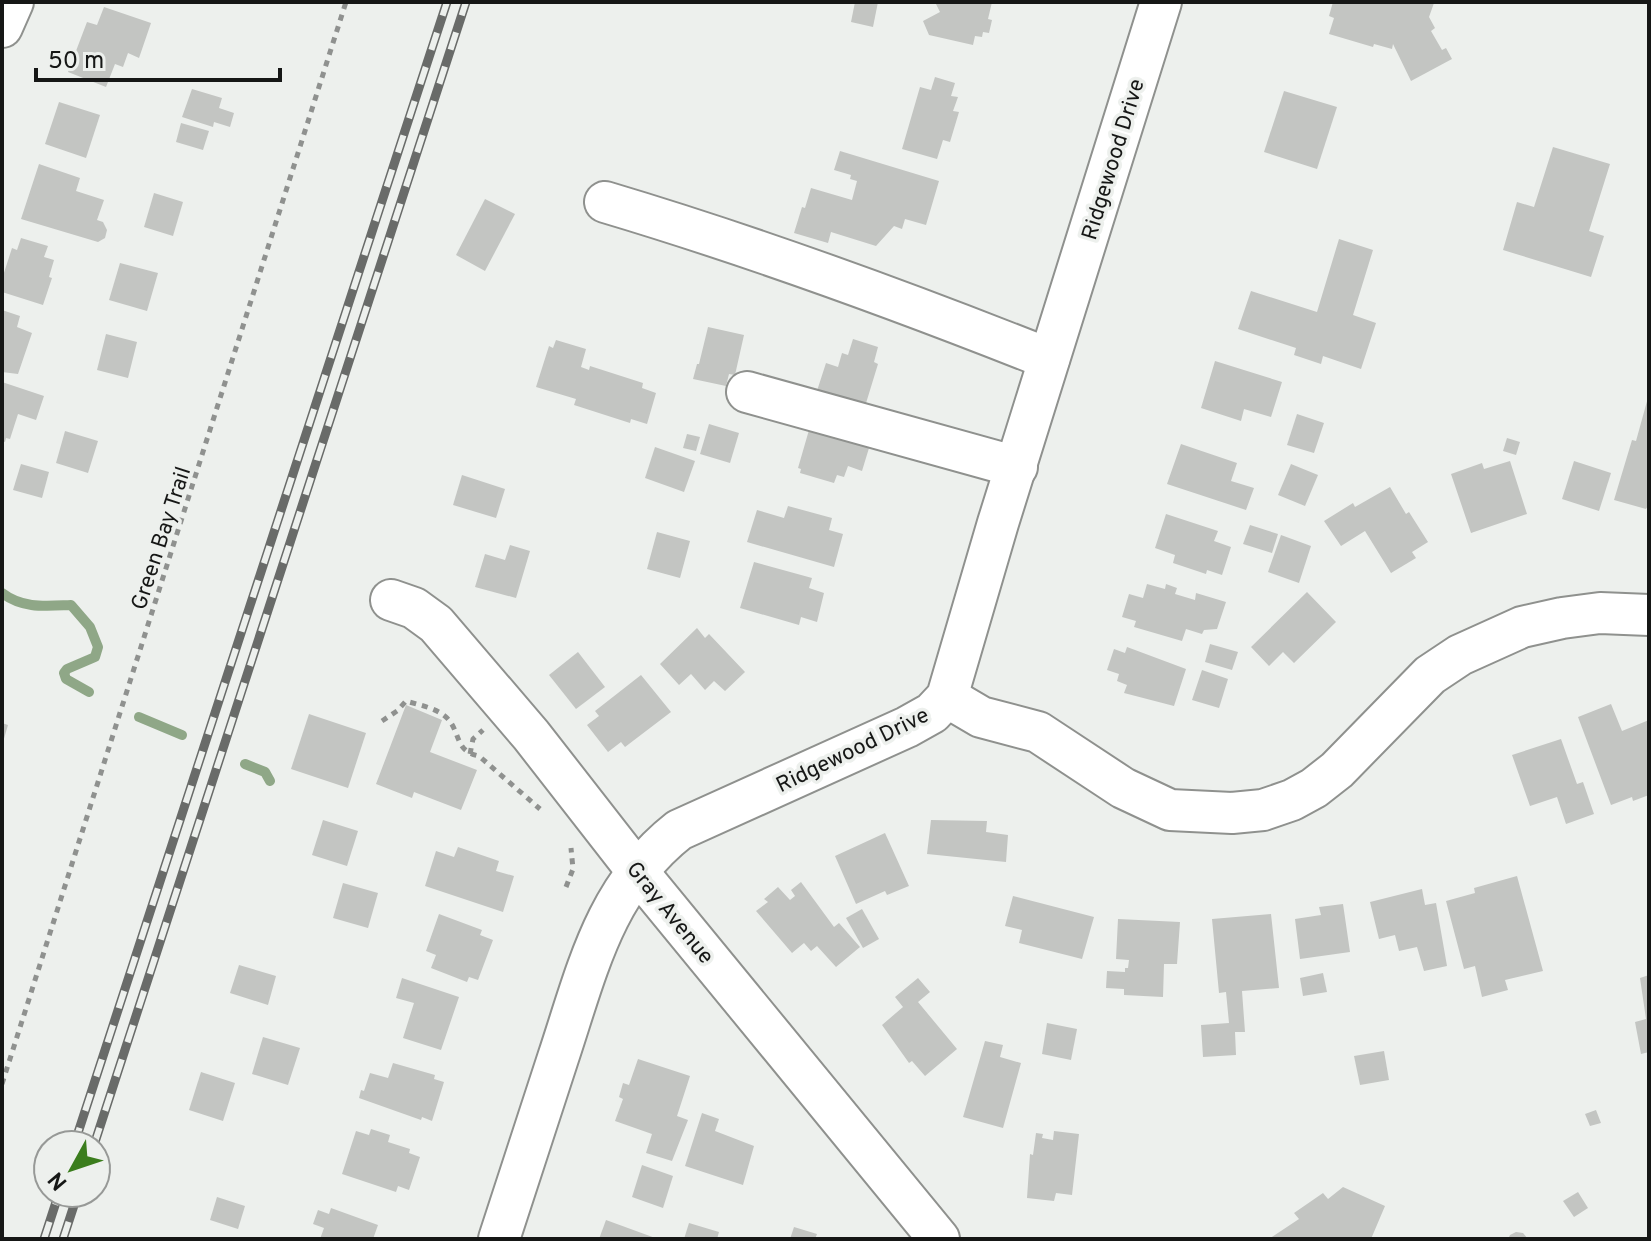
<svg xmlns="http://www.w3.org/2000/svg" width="1651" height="1241" font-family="Overpass,sans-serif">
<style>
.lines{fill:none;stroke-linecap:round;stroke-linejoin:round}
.stream{stroke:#8fa787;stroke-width:10}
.building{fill:#c3c5c2}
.minor-casing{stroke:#8f918e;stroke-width:44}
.path{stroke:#8f918f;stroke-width:5;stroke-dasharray:6 6;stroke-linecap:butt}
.minor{stroke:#fff;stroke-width:40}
.rail-casing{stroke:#696b69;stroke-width:9}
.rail{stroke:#edf0ed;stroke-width:6;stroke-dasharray:18;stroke-linecap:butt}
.labels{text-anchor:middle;stroke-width:7;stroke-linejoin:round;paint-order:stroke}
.street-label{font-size:22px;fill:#161716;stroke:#edf0ed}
</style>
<rect width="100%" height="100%" fill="#edf0ed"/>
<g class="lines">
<g class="stream">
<path d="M2,593C23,609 46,606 71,605L90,627L98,647L95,657L67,669L64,673L66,679L89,692"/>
<path d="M139,717L182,735"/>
<path d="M245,764L265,772L270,781"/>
</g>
</g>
<g class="building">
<path d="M855,2H878L873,27L851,22Z"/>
<path d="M935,2H992L988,19L992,20L989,33L983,32L982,37L975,36L973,45L929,35L923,21L940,12Z"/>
<path d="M1333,2L1434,3L1429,17L1435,28L1431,31L1442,50L1446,48L1452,59L1411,81L1393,44L1392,49L1374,44L1373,47L1329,34L1334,18L1329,16Z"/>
<path d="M104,7L151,23L139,58L128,53L123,67L115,64L106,87L68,72L87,22L97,25Z"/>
<path d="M935,77L955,83L951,96L958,97L953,111L959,112L950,142L943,140L937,159L902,149L920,87L931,90Z"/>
<path d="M192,89L222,98L219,108L234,113L230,127L214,122L213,127L182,117Z"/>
<path d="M1284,91L1337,107L1317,169L1264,152Z"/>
<path d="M59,102L100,115L86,158L45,144Z"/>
<path d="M181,123L209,131L203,150L176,142Z"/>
<path d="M1553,147L1610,164L1589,231L1604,236L1591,277L1503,250L1517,202L1534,207Z"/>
<path d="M840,151L939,181L926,225L905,219L902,229L894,226L876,246L831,232L828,243L794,233L802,207L805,208L811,188L852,200L857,181L850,179L851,175L834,170Z"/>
<path d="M39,164L80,178L76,191L104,200L97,220L103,222L107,230L105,238L98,242L21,219Z"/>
<path d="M154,193L183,202L173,236L144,227Z"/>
<path d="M485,199L515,214L485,271L456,255Z"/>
<path d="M21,238L48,246L44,257L54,260L49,277L52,278L43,305L2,292V279L12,248L17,250Z"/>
<path d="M1339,239L1373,250L1353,315L1376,323L1361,369L1323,356L1321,364L1294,355L1296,348L1238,329L1251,291L1317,312Z"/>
<path d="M120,263L158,273L147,311L109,300Z"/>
<path d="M2,310L20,316L17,327L32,333L18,374L2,372Z"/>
<path d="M708,327L744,335L735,375L729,374L726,386L693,379L697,364H699Z"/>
<path d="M106,334L137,342L128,378L97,370Z"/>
<path d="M853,339L878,347L874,362L878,364L863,413L815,397L826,363L838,367L842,353L848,355Z"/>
<path d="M556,340L586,349L581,367L589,370L590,366L643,383L642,388L656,393L647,424L631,419L630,423L574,405L576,399L536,387L549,346L553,348Z"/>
<path d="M1215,361L1282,382L1271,417L1244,409L1241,421L1201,408Z"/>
<path d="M2,382L44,396L36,420L18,414L10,439L6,438L5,442L2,441Z"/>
<path d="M1649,394V504L1646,509L1614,500L1632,440L1636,441Z"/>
<path d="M1297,414L1324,423L1314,453L1287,445Z"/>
<path d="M709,424L739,433L730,463L700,454Z"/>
<path d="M809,430L869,448L862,471L848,466L844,477L837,475L834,483L800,473L801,469L798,468Z"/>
<path d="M65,431L98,441L88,473L56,463Z"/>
<path d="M687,434L700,437L696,451L683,448Z"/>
<path d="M1507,438L1520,442L1516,455L1503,451Z"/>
<path d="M1181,444L1237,463L1231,481L1254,488L1246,510L1167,484Z"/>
<path d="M655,447L695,461L684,492L645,478Z"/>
<path d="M1510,461L1527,514L1471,533L1451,474L1482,463L1484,469Z"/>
<path d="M1574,461L1611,473L1599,511L1562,499Z"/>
<path d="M21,464L49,472L42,498L13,490Z"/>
<path d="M1291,464L1318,475L1305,506L1278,495Z"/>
<path d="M462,475L505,489L496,518L453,505Z"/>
<path d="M1390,487L1406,514L1409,512L1428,542L1412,552L1416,558L1391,573L1365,531L1341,546L1324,521L1353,503L1355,507Z"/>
<path d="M788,506L832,518L829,530L843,534L834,567L747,542L757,510L784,518Z"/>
<path d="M1166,514L1218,531L1214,541L1231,547L1222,575L1207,570L1206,574L1173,563L1175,555L1155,548Z"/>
<path d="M1250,525L1278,534L1272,553L1243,544Z"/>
<path d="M657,532L690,541L680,578L647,569Z"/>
<path d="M1281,535L1311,546L1299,583L1268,572Z"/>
<path d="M510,545L530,551L516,598L475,587L485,554L505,560Z"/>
<path d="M754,562L812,578L809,588L824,593L817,622L801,617L799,625L740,608Z"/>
<path d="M1147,584L1165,589L1166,584L1177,588L1175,594L1195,600L1196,593L1226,602L1217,629L1204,630L1202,634L1186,629L1182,641L1134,627L1136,621L1122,617L1129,594L1143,598Z"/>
<path d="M1307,592L1336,622L1294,663L1283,652L1269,666L1251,647Z"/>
<path d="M697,628L705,638L709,634L745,672L725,691L714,681L705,690L691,674L679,685L660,664Z"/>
<path d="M1210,644L1238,652L1232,670L1205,662Z"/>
<path d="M1127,647L1186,669L1174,706L1124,693L1127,685L1117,681L1119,674L1107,670L1114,649L1125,653Z"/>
<path d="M578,652L605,687L576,709L549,675Z"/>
<path d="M1202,670L1228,679L1219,708L1192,700Z"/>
<path d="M641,675L671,712L625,747L621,742L608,752L587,725L599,716L595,711Z"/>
<path d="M1611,704L1622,731L1649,720V795L1633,801L1632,797L1611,805L1578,717Z"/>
<path d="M406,705L442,720L430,752L477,770L461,810L414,792L412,798L376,784Z"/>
<path d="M309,714L366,733L348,788L291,769Z"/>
<path d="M2,723L8,725L3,742H2Z"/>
<path d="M1561,739L1577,784L1583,782L1594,814L1566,824L1557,797L1530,806L1512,755Z"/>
<path d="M323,820L358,831L347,866L312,855Z"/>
<path d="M931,820L987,821L986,832L1008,835L1006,862L927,854Z"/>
<path d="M885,833L909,886L887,895L885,891L856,904L835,856Z"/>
<path d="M458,847L499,861L496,871L514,876L503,912L425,886L436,851L454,857Z"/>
<path d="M1517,876L1543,971L1505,980L1508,990L1482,997L1475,966L1464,969L1446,901L1475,893L1474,888Z"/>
<path d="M801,882L834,927L839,923L860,947L836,967L817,946L811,951L804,943L792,953L756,911L768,902L764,899L778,887L790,900L795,896L791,890Z"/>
<path d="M343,883L378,893L368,928L333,918Z"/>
<path d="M1422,889L1425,905L1436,903L1447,966L1424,971L1417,947L1399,951L1395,935L1379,939L1370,902Z"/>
<path d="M1013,896L1094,917L1082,959L1019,943L1022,930L1005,926Z"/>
<path d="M1343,904L1350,952L1300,959L1295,919L1321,915L1319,907Z"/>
<path d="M862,909L879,939L863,948L846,918Z"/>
<path d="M439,914L482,930L480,935L493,940L478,980L469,977L467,982L431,968L436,955L426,951Z"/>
<path d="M1271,914L1279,988L1242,991L1245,1032H1235L1236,1055L1203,1057L1201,1025L1229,1023L1226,992L1219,993L1212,919Z"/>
<path d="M1118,919L1180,922L1177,964H1164L1163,997L1124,995V989L1106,988L1107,971L1125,972V968H1128L1129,960L1116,959Z"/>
<path d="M239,965L276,976L268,1005L230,993Z"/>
<path d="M1323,973L1327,992L1303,996L1300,978Z"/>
<path d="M1649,975V1052L1641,1054L1635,1022L1646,1019L1640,978Z"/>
<path d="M402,978L459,997L441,1050L403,1038L414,1003L396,998Z"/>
<path d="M918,978L930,992L918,1002L957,1049L925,1076L912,1061L909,1063L882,1025L903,1007L895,997Z"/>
<path d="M1047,1023L1077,1029L1071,1060L1042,1054Z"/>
<path d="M263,1037L300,1048L288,1085L252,1074Z"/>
<path d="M985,1041L1003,1045L1000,1057L1021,1063L1003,1128L963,1117Z"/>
<path d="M1384,1051L1389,1080L1360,1085L1354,1056Z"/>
<path d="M638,1059L690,1076L677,1116L688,1120L672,1161L646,1153L652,1134L615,1121L623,1099L619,1097L623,1083L629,1085Z"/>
<path d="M393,1063L435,1075L434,1079L444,1082L432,1121L422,1117L421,1120L359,1098L361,1090L364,1091L370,1073L388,1078Z"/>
<path d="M201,1072L235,1083L223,1121L189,1110Z"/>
<path d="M1596,1110L1601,1123L1590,1126L1585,1114Z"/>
<path d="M702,1113L719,1119L715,1131L754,1146L743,1185L685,1166Z"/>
<path d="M371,1129L390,1135L388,1142L410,1149L409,1153L420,1157L409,1190L398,1186L396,1192L342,1174L356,1131L369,1135Z"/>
<path d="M1054,1131L1079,1134L1072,1195L1056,1193L1054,1201L1027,1198L1030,1154L1033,1155L1036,1133L1043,1134L1042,1138L1053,1140Z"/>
<path d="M642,1165L673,1176L663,1208L632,1197Z"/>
<path d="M1343,1187L1385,1206L1371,1239H1269L1299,1219L1294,1213L1323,1193L1328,1199Z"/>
<path d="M1578,1192L1588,1208L1574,1217L1563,1201Z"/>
<path d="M217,1197L245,1206L238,1229L210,1220Z"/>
<path d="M331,1208L378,1225L373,1239H320L324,1228L313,1224L318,1210L329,1214Z"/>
<path d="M606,1220L658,1239H599Z"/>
<path d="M689,1223L719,1232L717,1239H684Z"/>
<path d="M794,1227L817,1234L815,1239H790Z"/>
<path d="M1516,1232L1523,1233L1528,1239H1508L1510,1235Z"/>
</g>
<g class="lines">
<g class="minor-casing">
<g id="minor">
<path d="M2,27L13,2"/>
<path d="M605,202C756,247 903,301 1049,359"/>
<path d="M747,392L1017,467"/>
<path d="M391,600L414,608L436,624L531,735L637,871L939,1239"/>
<path d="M947,697L981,717L1038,732L1123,788L1170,810L1232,813L1263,810L1292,800L1314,788L1337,770L1430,675L1460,655L1522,627L1562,618L1600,613L1649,615"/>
<path d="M499,1239C519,1179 538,1118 558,1058C587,971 604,889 679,830L907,727L932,713L947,697L998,523L1161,2"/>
</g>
</g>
<g class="path">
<path d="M382,721L397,711L406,701C419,705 437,708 447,718C461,732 454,751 479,756L540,809"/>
<path d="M470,754L473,739L483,730"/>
<path d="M566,887L573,869L571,848"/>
<path d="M2,1084L346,2"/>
</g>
<use href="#minor" class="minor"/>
<g class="rail-casing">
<g id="rail">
<path d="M74,1145L447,2"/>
<path d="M94,1145L466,2"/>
<path d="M44,1239L59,1193"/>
<path d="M63,1239L78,1193"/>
</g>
</g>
<use href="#rail" class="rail"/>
</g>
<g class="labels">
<g class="street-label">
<text transform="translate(1112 159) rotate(-73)" y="8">Ridgewood Drive</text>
<text transform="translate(160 538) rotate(-72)" y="8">Green Bay Trail</text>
<text transform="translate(852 749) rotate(-26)" y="8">Ridgewood Drive</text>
<text transform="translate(671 912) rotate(51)" y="8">Gray Avenue</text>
</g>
</g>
<rect width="1651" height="1241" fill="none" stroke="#161716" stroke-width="8"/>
<g transform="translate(72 1169) rotate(230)"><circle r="38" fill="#edf0ed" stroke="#979997" stroke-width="2"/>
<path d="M0-6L14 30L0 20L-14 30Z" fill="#3b7d1d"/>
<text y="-12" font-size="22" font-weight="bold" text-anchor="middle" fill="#161716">N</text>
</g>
<path d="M36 68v12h244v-12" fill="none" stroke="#161716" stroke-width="4"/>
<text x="48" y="68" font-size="24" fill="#161716" stroke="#edf0ed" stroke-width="6" paint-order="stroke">50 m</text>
</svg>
